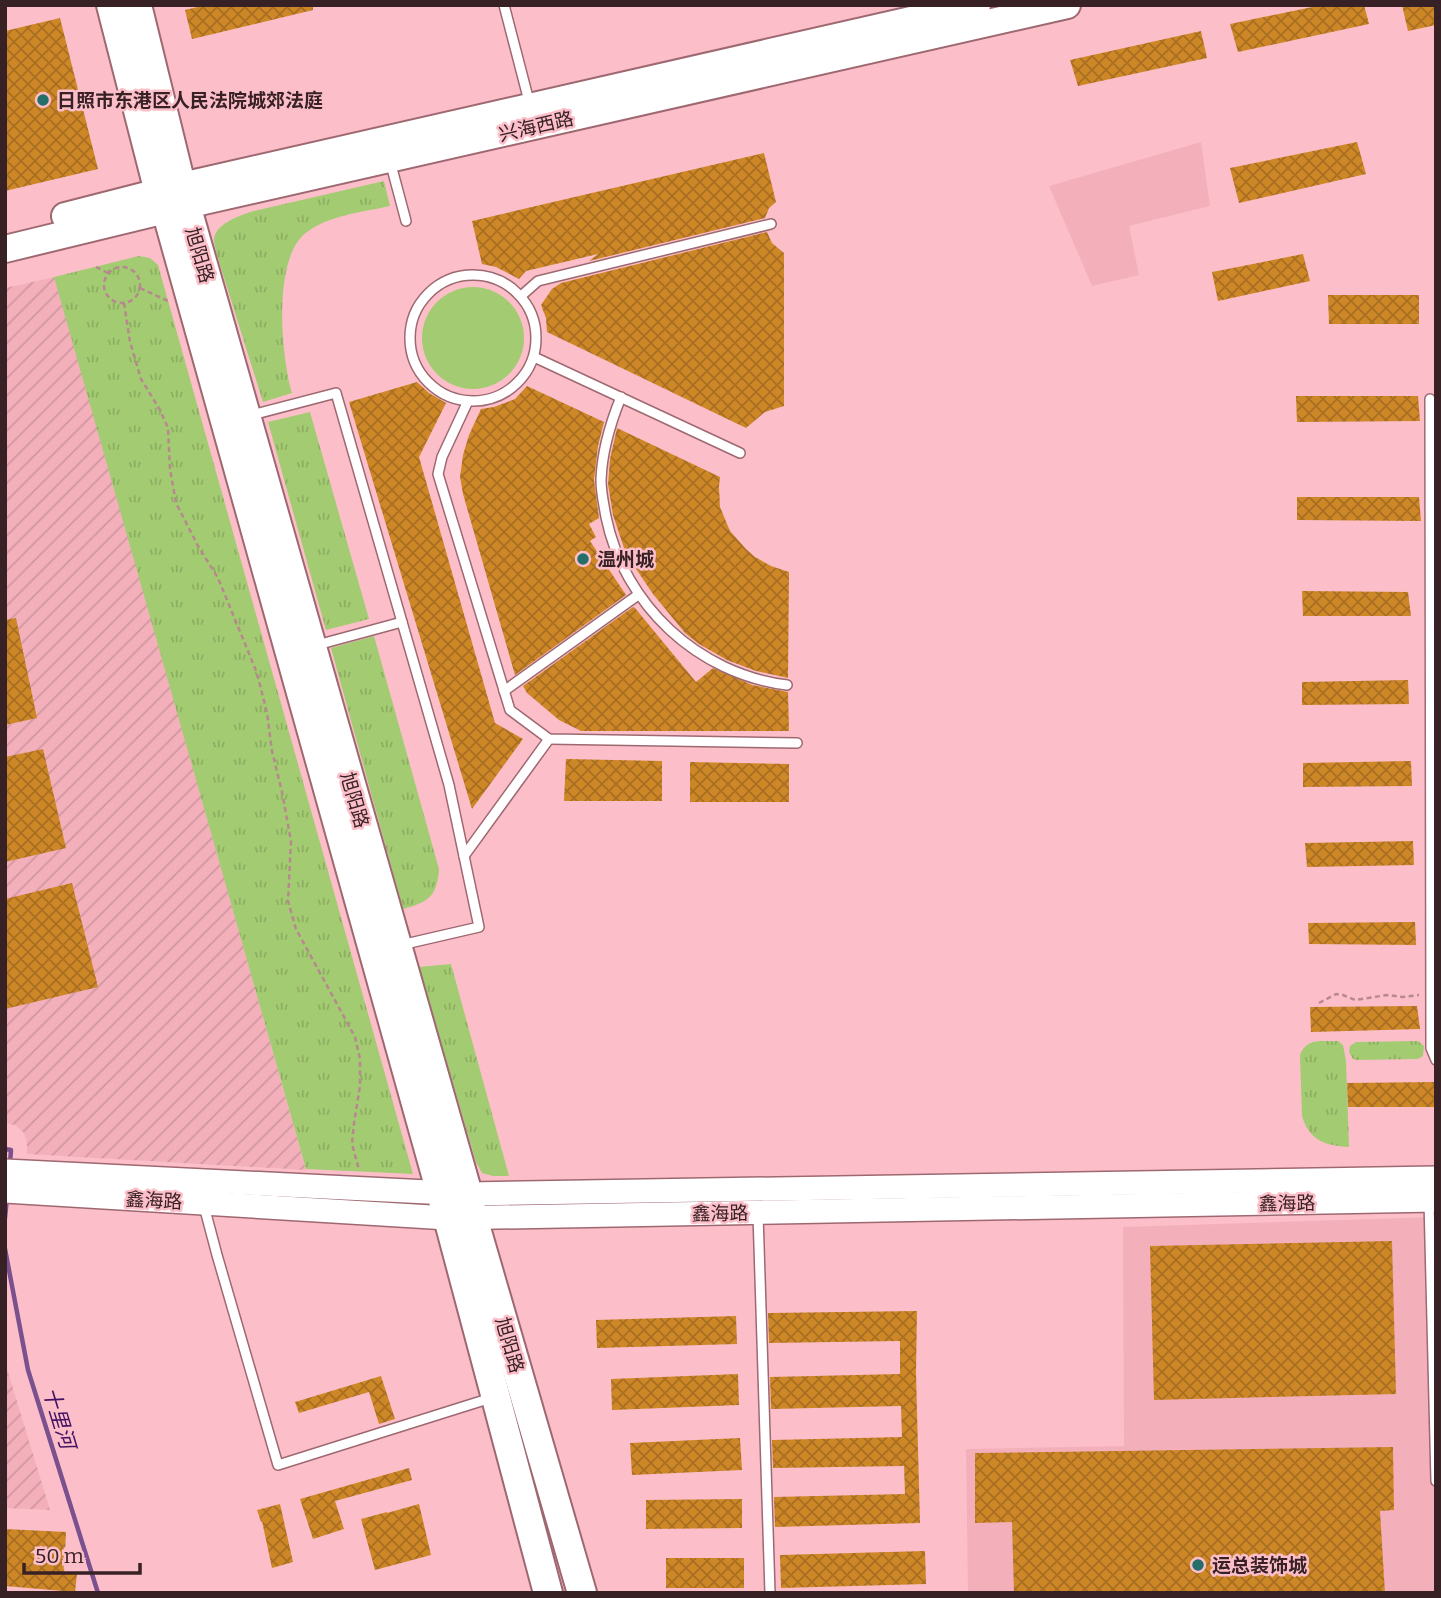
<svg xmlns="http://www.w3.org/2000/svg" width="1441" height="1598" font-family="Bitter,'Noto Sans SC',serif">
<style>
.built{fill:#f3b0bb}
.industrial{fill:url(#industrial-furrows)}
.grass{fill:url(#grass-tufts)}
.garden{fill:#a3cb71}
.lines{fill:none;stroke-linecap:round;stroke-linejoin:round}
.stream{stroke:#7a518e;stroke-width:4.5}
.building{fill:url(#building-cross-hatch)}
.service-casing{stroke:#9e6871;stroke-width:12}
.tertiary-casing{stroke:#9e6871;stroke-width:26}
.secondary-casing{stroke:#9e6871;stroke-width:30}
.primary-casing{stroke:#9e6871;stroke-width:32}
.path{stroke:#b78890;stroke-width:2.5;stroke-dasharray:5 3.5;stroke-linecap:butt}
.service{stroke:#fff;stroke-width:9}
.tertiary{stroke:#fff;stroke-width:23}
.secondary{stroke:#fff;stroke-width:26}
.primary{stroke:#fff;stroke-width:28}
.poi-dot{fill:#256f6a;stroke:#fcbfc9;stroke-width:2.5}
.labels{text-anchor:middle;stroke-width:5;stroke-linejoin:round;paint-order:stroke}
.poi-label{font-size:19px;font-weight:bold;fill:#372124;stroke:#fcbfc9;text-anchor:start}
.street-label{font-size:19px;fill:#372124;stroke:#fcbfc9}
.water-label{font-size:21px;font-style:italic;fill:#431262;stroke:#fcbfc9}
</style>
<defs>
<pattern id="industrial-furrows" width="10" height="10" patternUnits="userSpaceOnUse" patternTransform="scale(1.75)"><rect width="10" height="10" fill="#f3b0bb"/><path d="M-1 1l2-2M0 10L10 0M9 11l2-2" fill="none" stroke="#d197a1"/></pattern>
<pattern id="grass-tufts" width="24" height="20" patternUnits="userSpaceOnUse" patternTransform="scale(1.75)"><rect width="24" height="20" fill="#a3cb71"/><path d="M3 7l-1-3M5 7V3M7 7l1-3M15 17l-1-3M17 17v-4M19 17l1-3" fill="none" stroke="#8dae62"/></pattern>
<pattern id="building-cross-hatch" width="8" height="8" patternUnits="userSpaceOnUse" patternTransform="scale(1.75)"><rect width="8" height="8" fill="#ce8726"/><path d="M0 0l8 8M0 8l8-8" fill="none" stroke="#a86e21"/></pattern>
</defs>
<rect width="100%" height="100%" fill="#fcbfc9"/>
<g class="built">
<path d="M1201,142L1210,206L1129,226L1139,275L1092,286L1049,186Z"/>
<path d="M1436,1217V1593H968L966,1449L1124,1446L1123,1227Z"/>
</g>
<g class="industrial">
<path d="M55,277L306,1170L27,1154V1143L24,1133L15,1125L5,1123V288Z"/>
<path d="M5,1362L50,1510L5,1508Z"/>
</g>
<g class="grass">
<path d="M384,181L390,206C363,212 330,215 307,232C272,257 281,356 292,393L263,402L216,252C216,248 214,244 214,240C215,224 237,217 250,212Z"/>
<path d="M139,256L150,258L158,265L413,1174L306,1169L54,277Z"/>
<path d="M310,412L369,619L326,630L268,422Z"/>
<path d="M374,636L439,869C437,896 429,902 403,909L331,648Z"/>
<path d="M451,964L509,1176H493L482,1173L476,1162L419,967Z"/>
<path d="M1338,1041L1343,1045L1346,1061L1349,1147C1325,1146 1309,1140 1302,1116L1300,1055C1307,1037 1322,1042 1338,1041Z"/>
<path d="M1418,1041L1424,1046L1423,1056L1418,1059L1356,1060L1353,1059L1349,1052L1350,1046L1356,1042Z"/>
</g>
<circle class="garden" cx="473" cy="338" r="51"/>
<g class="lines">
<g class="stream">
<path d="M5,1149L11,1150L10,1164"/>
<path d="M5,1218L7,1197"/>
<path d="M5,1249L28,1370L98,1593"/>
</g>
</g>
<g class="building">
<path d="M206,5H313V10L192,39L185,10Z"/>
<path d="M1322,5H1364L1369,24L1238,52L1230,24Z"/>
<path d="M1402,5H1436V25L1408,31Z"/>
<path d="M60,18L98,169L5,191V31Z"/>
<path d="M1201,31L1207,58L1078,86L1070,60Z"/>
<path d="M1357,142L1366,174L1239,203L1230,168Z"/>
<path d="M764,153L776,202L769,208L765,218L589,261L598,254L526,271L519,279L496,267L482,264L472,221Z"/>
<path d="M767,232L772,243L784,253V406L765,412L746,428L547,332L546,318L541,305L552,289L561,283Z"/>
<path d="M1303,254L1310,281L1218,301L1212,272Z"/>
<path d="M1328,295H1419V324H1329Z"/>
<path d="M417,382L429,393L446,403L419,457L495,723L523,739L472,809L349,402Z"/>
<path d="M527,386L604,422L598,446L594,480L599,518L589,524L596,537L590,541L626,595L515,675L463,494L460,477L463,455L469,435L481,409L494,407L515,399Z"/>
<path d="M1296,396H1418L1420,421L1297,422Z"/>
<path d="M617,428L720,477L719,486L720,507L730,531L746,549L755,557L771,566L789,572L788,678L756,671L727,660L699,644L685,633L653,594L626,554L613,515L608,484L610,459Z"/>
<path d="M1297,497H1419L1421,521L1297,520Z"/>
<path d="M1302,591L1408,592L1411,616H1303Z"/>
<path d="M633,607L635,608L696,682L713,668L752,685L788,692L789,731H581L559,720L527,693L523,686Z"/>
<path d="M16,618L37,718L5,725V620Z"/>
<path d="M1408,680L1409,704L1302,705V682Z"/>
<path d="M43,749L66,848L5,862V757Z"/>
<path d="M566,759L662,761V801H564Z"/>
<path d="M1411,761L1412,786L1303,787V763Z"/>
<path d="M690,762L789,764V802H690Z"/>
<path d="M1413,841L1414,865L1307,867L1305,843Z"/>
<path d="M72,883L98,987L5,1009V899Z"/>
<path d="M1415,922L1416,945L1309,944L1308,923Z"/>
<path d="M1417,1006L1420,1029L1311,1032L1310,1007Z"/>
<path d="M1436,1082V1107H1348L1347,1083Z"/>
<path d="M1392,1241L1396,1394L1154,1400L1150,1246Z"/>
<path d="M917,1311L916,1373L920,1523L775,1527L774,1497L905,1494L904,1466L773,1468L772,1440L902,1437L901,1406L771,1409L770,1377L900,1374V1341L769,1343L768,1313Z"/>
<path d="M736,1316L737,1344L597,1348L596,1320Z"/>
<path d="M738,1374L739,1405L612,1410L611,1379Z"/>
<path d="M381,1376L395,1419L379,1424L369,1392L299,1413L295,1402Z"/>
<path d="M740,1438L742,1470L632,1475L630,1443Z"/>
<path d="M1393,1447L1394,1510L1380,1511L1385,1593H1014L1012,1522L975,1523V1453Z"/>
<path d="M409,1468L412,1480L335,1501L344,1529L313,1539L300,1499Z"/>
<path d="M742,1499V1528L646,1529V1500Z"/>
<path d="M280,1504L293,1562L272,1568L262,1521L261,1522L257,1510Z"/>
<path d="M419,1504L431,1555L375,1570L361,1519L387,1512V1513Z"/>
<path d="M5,1529L66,1532L64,1573L77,1574L75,1592L5,1586Z"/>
<path d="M925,1551L926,1584L781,1588L780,1555Z"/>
<rect x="666" y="1558" width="78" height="30"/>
</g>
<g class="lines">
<g class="service-casing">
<g id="service">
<path d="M504,5L530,105"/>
<path d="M390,161L406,221"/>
<circle cx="473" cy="338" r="63"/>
<path d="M521,296L538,281L771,224"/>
<path d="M534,357L740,453"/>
<path d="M621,397C610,424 602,450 601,480C601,493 604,505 606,517C624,605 698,674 787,685"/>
<path d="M1430,399L1431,1048L1436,1060"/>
<path d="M468,401L442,457L438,474L510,710L549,739L797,743"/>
<path d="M248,416L336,393L449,785L479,927L401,945"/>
<path d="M317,645L402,622"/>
<path d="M504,691L638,595"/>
<path d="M464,856L549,739"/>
<path d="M1429,1201L1436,1481"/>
<path d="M204,1206L217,1255L278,1465L491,1398"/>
<path d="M758,1214L770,1593"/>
</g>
</g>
<g class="tertiary-casing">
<g id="tertiary">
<path d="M5,1171L468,1194L1436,1178"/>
<path d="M5,1191L448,1218L1436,1200"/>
</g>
</g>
<g class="secondary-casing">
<g id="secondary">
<path d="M65,216L182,186L977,5"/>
<path d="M5,249L186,205L1067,5"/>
</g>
</g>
<g class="primary-casing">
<g id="primary">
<path d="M111,5L159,192L166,210L448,1218L548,1593"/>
<path d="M137,5L186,205L468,1194L473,1218L582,1593"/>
</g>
</g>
<g class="path">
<circle cx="122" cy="285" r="18"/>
<path d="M96,267L108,273"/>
<path d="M140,288L168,301"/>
<path d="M124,303L130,342L141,379L160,410L168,428L170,469L176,503L198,546L218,578L257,673L267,713L272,751L282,792L291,841L288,901L296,929L355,1037L360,1059V1086L354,1123L352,1144L359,1170"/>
<path d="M1319,1003L1336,994L1343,995L1355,1000L1387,995L1403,997L1419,995"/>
</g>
<use href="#service" class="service"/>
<use href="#tertiary" class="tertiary"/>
<use href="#secondary" class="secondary"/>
<use href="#primary" class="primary"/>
</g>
<g class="poi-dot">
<circle cx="43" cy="100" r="7"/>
<circle cx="583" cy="559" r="7"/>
<circle cx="1198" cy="1565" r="7"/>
</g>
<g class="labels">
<g class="poi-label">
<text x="57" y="107">日照市东港区人民法院城郊法庭</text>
<text x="597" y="566">温州城</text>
<text x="1212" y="1572">运总装饰城</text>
</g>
<g class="street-label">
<text transform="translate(536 126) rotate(-13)" y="7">兴海西路</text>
<text transform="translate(200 255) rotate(74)" y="7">旭阳路</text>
<text transform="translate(355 800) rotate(74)" y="7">旭阳路</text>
<text transform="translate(154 1200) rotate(3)" y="7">鑫海路</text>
<text transform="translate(1287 1203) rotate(-1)" y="7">鑫海路</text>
<text transform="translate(720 1213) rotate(-1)" y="7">鑫海路</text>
<text transform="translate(510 1345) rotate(74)" y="7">旭阳路</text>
</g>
<g class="water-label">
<text transform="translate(59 1418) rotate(73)" y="7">十里河</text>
</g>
</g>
<rect width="1441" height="1598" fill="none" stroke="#372124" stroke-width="14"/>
<path d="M24 1563v10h116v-10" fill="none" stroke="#372124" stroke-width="3.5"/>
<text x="35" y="1563" font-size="21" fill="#372124" stroke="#fcbfc9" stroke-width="5" paint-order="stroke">50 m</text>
</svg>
